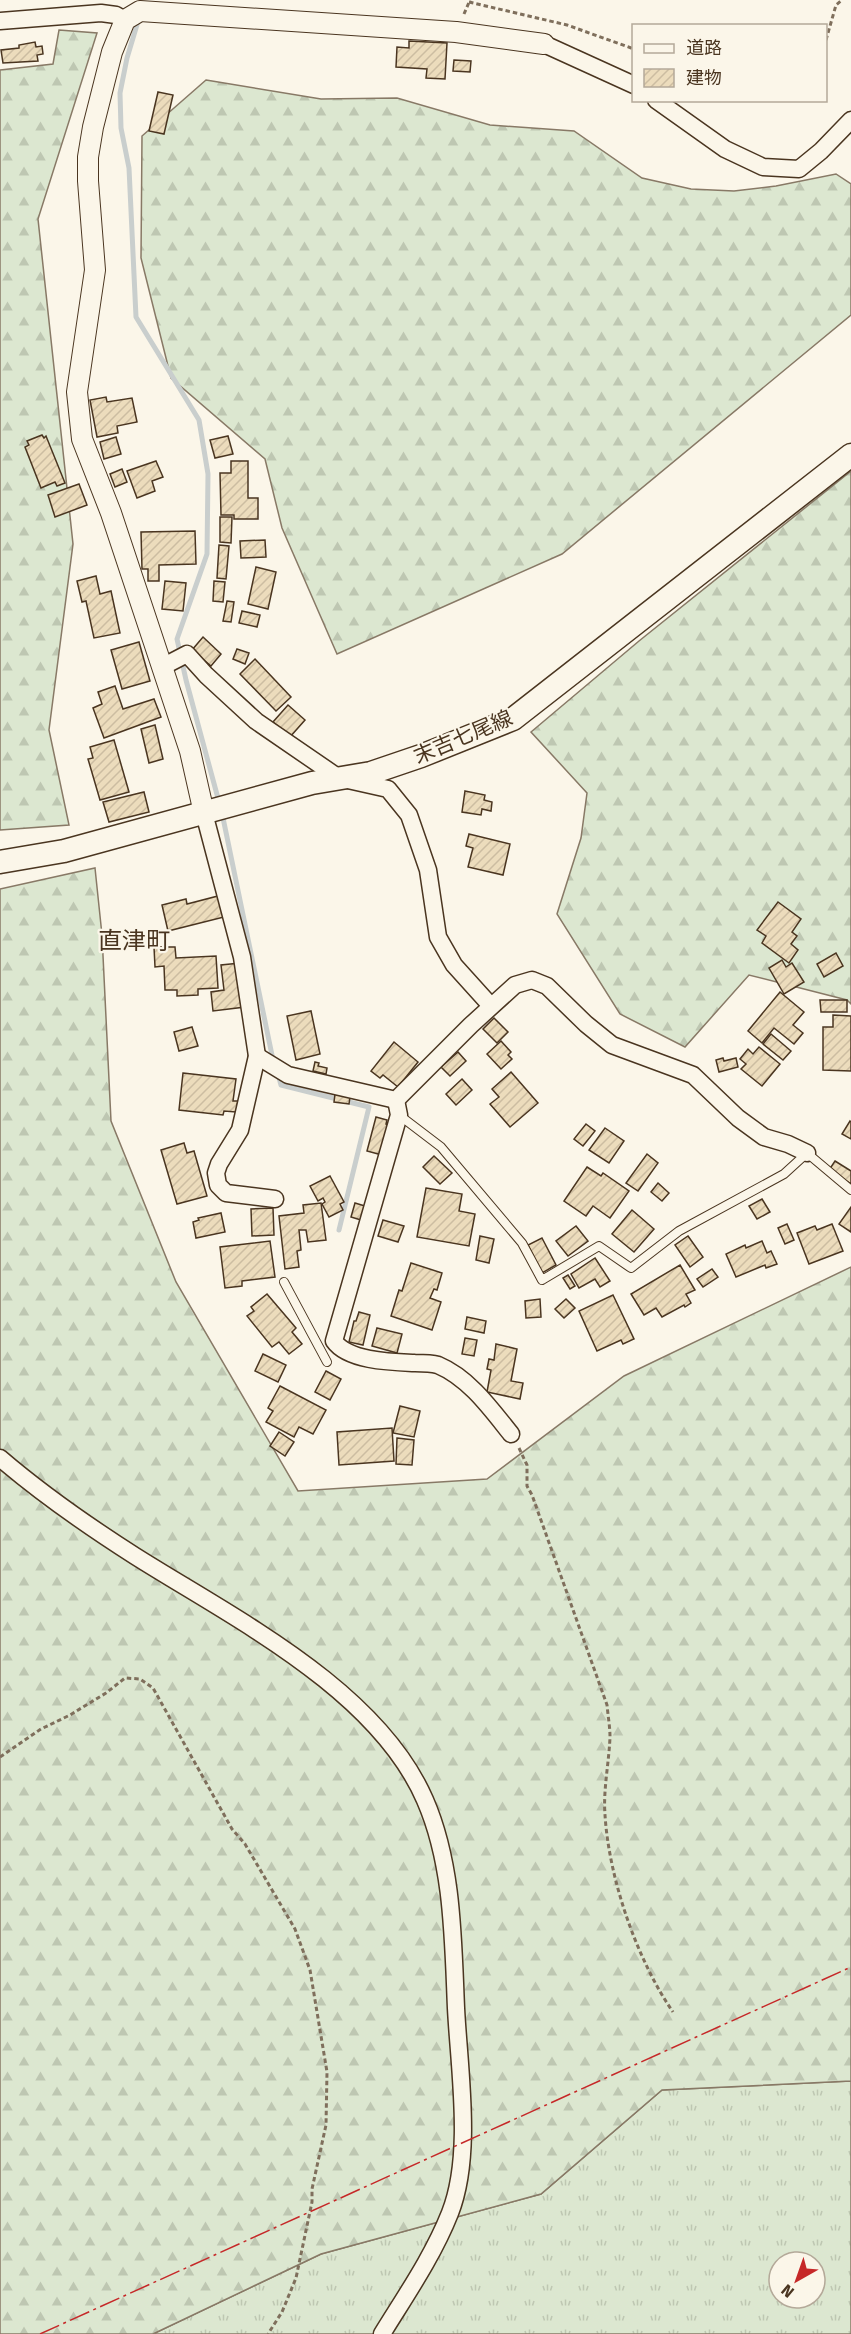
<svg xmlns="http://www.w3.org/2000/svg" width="851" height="2334" font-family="'Fira Sans','Noto Sans JP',sans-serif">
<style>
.grass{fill:url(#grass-tufts);stroke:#887966;stroke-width:1.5;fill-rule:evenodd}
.forest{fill:url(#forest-firs);stroke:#887966;stroke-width:1.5}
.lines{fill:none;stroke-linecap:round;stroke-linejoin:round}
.stream{stroke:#c9cecd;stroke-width:5}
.building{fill:url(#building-hatch);stroke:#4a3520;stroke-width:1.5}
.service-casing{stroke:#4a3520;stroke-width:10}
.minor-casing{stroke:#4a3520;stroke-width:19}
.tertiary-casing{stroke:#4a3520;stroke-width:22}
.secondary-casing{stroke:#4a3520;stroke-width:25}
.path{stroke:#7f6f5c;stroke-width:3;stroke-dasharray:4.5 3;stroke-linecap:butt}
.service{stroke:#fbf6e9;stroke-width:8}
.minor{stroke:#fbf6e9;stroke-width:16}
.tertiary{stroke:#fbf6e9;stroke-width:20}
.secondary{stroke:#fbf6e9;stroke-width:22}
.power{stroke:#c62828;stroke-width:1.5;stroke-dasharray:21 4.5 3 4.5;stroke-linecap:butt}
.labels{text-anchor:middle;stroke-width:4.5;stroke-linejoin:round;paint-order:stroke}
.street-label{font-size:21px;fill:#4a3520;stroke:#fbf6e9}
.quarter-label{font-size:24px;fill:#4a3520;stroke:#fbf6e9}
</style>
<defs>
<pattern id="grass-tufts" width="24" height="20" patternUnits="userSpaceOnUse" patternTransform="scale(1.5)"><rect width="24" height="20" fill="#dce7d0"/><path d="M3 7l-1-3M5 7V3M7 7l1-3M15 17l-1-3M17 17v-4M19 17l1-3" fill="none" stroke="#bec7b2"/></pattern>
<pattern id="forest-firs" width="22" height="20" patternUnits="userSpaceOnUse" patternTransform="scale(1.5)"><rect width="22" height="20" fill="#dce7d0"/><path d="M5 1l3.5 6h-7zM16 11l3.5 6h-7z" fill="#bec7b2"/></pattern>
<pattern id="building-hatch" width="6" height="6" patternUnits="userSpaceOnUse" patternTransform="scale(1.5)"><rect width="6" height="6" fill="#ecdcbc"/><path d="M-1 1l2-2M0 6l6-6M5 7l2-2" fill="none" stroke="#ccbda1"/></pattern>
</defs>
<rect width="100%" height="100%" fill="#fbf6e9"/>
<path class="grass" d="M851,2081V2334H153L321,2254L541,2194L662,2090ZM779,2262H815V2298H779Z"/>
<g class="forest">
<path d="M59,30L97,33L38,219L73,544L49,730L69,825L0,830V70L53,64Z"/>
<path d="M206,80L321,99L397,98L490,125L574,131L642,178L691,189L734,191L776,186L836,174L851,184V315L562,554L337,654L282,528L265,459L171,378L141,258L142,136Z"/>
<path d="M851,471V1004L847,1000L749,975L685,1047L620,1014L557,914L581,838L587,793L531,732L639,641Z"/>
<path d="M95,868L102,935L111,1121L176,1282L298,1491L487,1479L624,1376L851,1267V2081L662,2090L541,2194L321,2254L153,2334H0V889Z"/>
</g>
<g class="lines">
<g class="stream">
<path d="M139,18L127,58L120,93L121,128L129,168L136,317L199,420L208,474L207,554L177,639L186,680L219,802"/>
<path d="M222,813L273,1060"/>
<path d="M278,1074L281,1085L369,1107L339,1230"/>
</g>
</g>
<g class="building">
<path d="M409,41L447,43L445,79L426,78L427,69L396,67L397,47L409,48Z"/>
<path d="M35,42L36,47L42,46L43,54L37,55L38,61L3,63L1,50L19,48V45Z"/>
<path d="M454,60L471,61L470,72L453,71Z"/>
<path d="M158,92L173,95L164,134L149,131Z"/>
<path d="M106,397L107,402L132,398L137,422L117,426L118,433L97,437L90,400Z"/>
<path d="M42,435L44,438L46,436L65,483L57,486L55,482L41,488L25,447L29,445L27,441Z"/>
<path d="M228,436L233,454L215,458L210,440Z"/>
<path d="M116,437L121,454L104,459L100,442Z"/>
<path d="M156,461L163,477L152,481L155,491L137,498L127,471Z"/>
<path d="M231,461H248V498H258V519H234V515H221L220,473H231Z"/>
<path d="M122,469L127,482L115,487L110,474Z"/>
<path d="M79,484L87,505L55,517L48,495Z"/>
<path d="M220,517H232L231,543L220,542Z"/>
<path d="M195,531L196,564L159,565V581H148V569H142L141,532Z"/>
<path d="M265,540L266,557L241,558L240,541Z"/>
<path d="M219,545L229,546L226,579L217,578Z"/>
<path d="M256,567L276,572L268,609L248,604Z"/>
<path d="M96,576L100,594L111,591L120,633L94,638L86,601L82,602L77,581Z"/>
<path d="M165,581L186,583L183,611L162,609Z"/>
<path d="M214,581L225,582L223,602L213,601Z"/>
<path d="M227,601L234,602L231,622L223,621Z"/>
<path d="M242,611L260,615L257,627L239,623Z"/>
<path d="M203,637L221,654L211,666L192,650Z"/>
<path d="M139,642L150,681L122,689L111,650Z"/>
<path d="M237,649L249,653L245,664L233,659Z"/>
<path d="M255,659L291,697L276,711L240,674Z"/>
<path d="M115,686L123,709L154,699L161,717L104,738L93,708L102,704L98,692Z"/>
<path d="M288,705L305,720L290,737L273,722Z"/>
<path d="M155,725L163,759L149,763L141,729Z"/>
<path d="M114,740L129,792L100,800L88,759L93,758L90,747Z"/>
<path d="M465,791L485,795L484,800L492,802L491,811L482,809L481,815L462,812Z"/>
<path d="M144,792L149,812L109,822L103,802Z"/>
<path d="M469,834L510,844L503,875L468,867L473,848L466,846Z"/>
<path d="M218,896L224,917L168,931L162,905L186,899L187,904Z"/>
<path d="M778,902L801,919L792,932L797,936L791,944L798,950L789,963L762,943L766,936L757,930Z"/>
<path d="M154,947H175L176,958L216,956L218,988L198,989V995L177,996V990H165L164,966L155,967Z"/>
<path d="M836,953L843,966L824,977L817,964Z"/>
<path d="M782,960L786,967L792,963L804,982L784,994L769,968Z"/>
<path d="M240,963L245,1007L213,1011L211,992L224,990L221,965Z"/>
<path d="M780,992L804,1012L793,1025L803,1033L794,1044L774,1028L762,1043L748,1031Z"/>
<path d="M820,1000H847V1012H821Z"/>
<path d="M311,1011L320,1054L296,1060L287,1016Z"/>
<path d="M833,1015L851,1016V1071L823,1070V1027H833Z"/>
<path d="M494,1018L508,1032L497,1043L483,1029Z"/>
<path d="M192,1027L198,1046L179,1051L174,1032Z"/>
<path d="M771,1034L791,1051L783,1060L763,1044Z"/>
<path d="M501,1041L511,1052L508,1055L512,1059L501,1069L487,1054Z"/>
<path d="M394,1042L418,1062L398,1087L383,1075L380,1078L371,1071Z"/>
<path d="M759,1047L780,1064L762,1086L741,1069L746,1064L740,1059L748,1049L753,1054Z"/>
<path d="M458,1052L466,1061L450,1076L441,1067Z"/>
<path d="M723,1058L724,1061L736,1058L738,1067L719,1072L716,1060Z"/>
<path d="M315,1062L319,1063L318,1066L327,1068L326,1074L313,1071Z"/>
<path d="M511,1072L538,1103L510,1127L490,1104L499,1097L492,1089Z"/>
<path d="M183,1073L236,1079L233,1101H238L236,1112L224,1111L223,1115L179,1110Z"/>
<path d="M462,1079L472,1090L456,1105L446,1094Z"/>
<path d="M335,1094L350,1097L349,1104L334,1102Z"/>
<path d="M376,1117L387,1120L386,1124L390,1126L382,1155L367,1151Z"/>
<path d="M850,1121L851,1122V1139L842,1134Z"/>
<path d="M586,1124L595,1131L583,1146L574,1139Z"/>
<path d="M605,1128L624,1141L609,1163L589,1150Z"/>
<path d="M184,1143L187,1153L194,1151L207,1196L177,1204L161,1150Z"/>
<path d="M647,1154L658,1163L638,1191L626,1183Z"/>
<path d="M434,1156L452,1173L440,1184L423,1167Z"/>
<path d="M835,1161L851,1171V1184L829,1170Z"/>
<path d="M587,1167L601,1176L603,1173L629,1191L610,1218L593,1206L586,1216L564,1201Z"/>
<path d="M330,1176L344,1202L340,1204L343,1210L329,1217L322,1204L325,1202L323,1198L318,1201L310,1186Z"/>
<path d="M658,1183L669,1193L662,1201L651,1192Z"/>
<path d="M426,1188L462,1194L459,1211L475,1214L469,1246L417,1237Z"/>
<path d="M762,1199L770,1212L757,1219L749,1206Z"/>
<path d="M321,1203L326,1240L308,1242L306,1230H299L301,1250L297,1251L299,1267L285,1269L279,1216L304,1213L303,1205Z"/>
<path d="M355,1203L365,1206L361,1220L351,1217Z"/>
<path d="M851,1207V1232L839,1224Z"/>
<path d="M273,1208L274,1235L252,1236L251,1209Z"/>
<path d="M632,1210L654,1229L634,1252L612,1234Z"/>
<path d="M221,1213L225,1232L196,1238L193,1222L199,1220L198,1218Z"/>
<path d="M383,1220L404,1226L398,1242L378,1236Z"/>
<path d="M787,1224L794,1240L785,1244L778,1228Z"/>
<path d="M832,1224L843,1251L809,1264L797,1233L815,1226L817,1230Z"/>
<path d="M576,1226L588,1241L568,1256L556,1241Z"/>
<path d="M480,1236L494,1239L489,1263L476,1260Z"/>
<path d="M688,1236L703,1257L690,1267L675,1245Z"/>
<path d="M542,1238L556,1265L542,1273L528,1245Z"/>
<path d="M270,1241L275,1277L242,1281V1286L225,1288L220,1247Z"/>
<path d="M762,1241L767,1253L771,1251L777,1264L766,1268L765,1265L736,1277L726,1254L745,1245L746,1248Z"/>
<path d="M595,1258L610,1281L600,1287L595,1279L579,1288L571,1274Z"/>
<path d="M411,1263L442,1273L437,1290L434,1289L430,1298L441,1302L432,1330L391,1316L399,1290L402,1291Z"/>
<path d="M680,1265L695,1290L686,1294L691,1303L685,1307L684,1305L662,1317L656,1308L644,1315L631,1294Z"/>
<path d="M712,1269L718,1277L703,1287L697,1279Z"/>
<path d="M568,1275L575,1286L570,1289L563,1278Z"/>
<path d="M267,1294L296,1328L292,1332L302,1344L289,1354L279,1342L272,1347L247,1316L254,1311L251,1307Z"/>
<path d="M613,1295L634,1339L623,1344L621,1340L597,1351L579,1311Z"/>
<path d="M540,1299L541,1317L526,1318L525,1301Z"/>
<path d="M566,1299L575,1308L564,1318L555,1309Z"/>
<path d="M359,1312L370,1315L363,1345L349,1342L354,1321H356Z"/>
<path d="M467,1317L486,1321L484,1333L465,1329Z"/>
<path d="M377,1328L402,1334L397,1353L372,1346Z"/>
<path d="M465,1338L477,1340L474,1356L462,1354Z"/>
<path d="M496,1344L517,1349L511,1381L523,1383L520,1399L487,1392L491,1370L487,1369L489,1359L494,1360Z"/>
<path d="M263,1354L286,1365L278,1382L255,1371Z"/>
<path d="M326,1371L341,1379L330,1400L315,1392Z"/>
<path d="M280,1386L326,1410L313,1434L299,1427L294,1437L266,1422L273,1411L268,1408Z"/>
<path d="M400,1406L420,1411L414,1437L393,1433Z"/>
<path d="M392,1428L394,1461L339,1465L337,1432Z"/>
<path d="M279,1432L294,1442L285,1456L270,1446Z"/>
<path d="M397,1438L414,1440L412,1465L396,1464Z"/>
</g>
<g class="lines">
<g class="service-casing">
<g id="service">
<path d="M399,1115L441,1147L522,1243L542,1280L599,1246L631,1268L679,1231L784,1174L807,1153L851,1190"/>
<path d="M284,1282L327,1362"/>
</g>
</g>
<g class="minor-casing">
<g id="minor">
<path d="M0,21L101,13L116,15L125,20"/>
<path d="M544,44L634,85"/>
<path d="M656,100L725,149L763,167L799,169L821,151L851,120"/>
<path d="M162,667L187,654L206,675L256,721L339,778L388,789L409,815L428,870L438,937L454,965L491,1006"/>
<path d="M204,813L242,957L257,1056L240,1130L219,1164L216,1173L218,1185L226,1193L275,1199"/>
<path d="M257,1056L288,1075L396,1100L471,1025L515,985L532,980L547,986L586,1024L612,1045L693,1075L738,1118L764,1137L788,1144L807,1153"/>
<path d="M396,1100L399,1115L334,1341C348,1361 391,1362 415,1363C422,1363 431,1363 438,1365C469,1378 491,1409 511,1434"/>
<path d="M0,1458C42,1494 88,1526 135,1556C233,1618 377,1689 425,1800C453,1864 453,1939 456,2008C459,2069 473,2155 450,2213C433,2256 406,2295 382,2334"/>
</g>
</g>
<g class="tertiary-casing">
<path id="tertiary" d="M204,813L190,751L111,513L82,439L77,392L95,270L88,181V157L93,127L112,52L125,20L140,11L456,32L544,44"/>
</g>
<g class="secondary-casing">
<path id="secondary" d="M0,862L64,851L312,783L371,773L421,756L513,719L851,455"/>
</g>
<g class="path">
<path d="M469,2L567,25L634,49"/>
<path d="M464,14L470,0"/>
<path d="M826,40L836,5L842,0"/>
<path d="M519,1448L527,1465V1486L532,1495L607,1705C608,1716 610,1727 610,1737C609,1763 603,1790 605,1815C609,1879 637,1960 673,2012"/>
<path d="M0,1757L41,1729L70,1715L106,1693L125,1678L140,1679L153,1688L232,1829L245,1844L295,1929L310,1970L327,2072L326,2125L312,2189V2202L296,2278L282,2312L268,2334"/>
</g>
<use href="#service" class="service"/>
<use href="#minor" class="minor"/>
<use href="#tertiary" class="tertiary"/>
<use href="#secondary" class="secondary"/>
<path class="power" d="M40,2334L851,1967"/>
</g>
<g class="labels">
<g class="street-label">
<text transform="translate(463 737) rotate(-23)" y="7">末吉七尾線</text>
</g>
<g class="quarter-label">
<text x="134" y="949">直津町</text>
</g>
</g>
<rect x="632" y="24" width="195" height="78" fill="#fbf6e9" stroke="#b4a999" stroke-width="1.5"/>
<rect x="644" y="44" width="30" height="9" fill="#fbf6e9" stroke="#b4a999" stroke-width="1.5"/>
<text x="686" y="54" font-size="18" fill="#4a3520">道路</text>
<rect x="644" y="69" width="30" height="18" fill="url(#building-hatch)" stroke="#b4a999" stroke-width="1.5"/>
<text x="686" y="84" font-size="18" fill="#4a3520">建物</text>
<g transform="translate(797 2280) rotate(220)"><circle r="28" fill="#fbf6e9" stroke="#b4a999" stroke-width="1.5"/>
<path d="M0-4.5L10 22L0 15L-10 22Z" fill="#c62828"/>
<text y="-9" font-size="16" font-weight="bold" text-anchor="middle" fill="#4a3520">N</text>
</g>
</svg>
